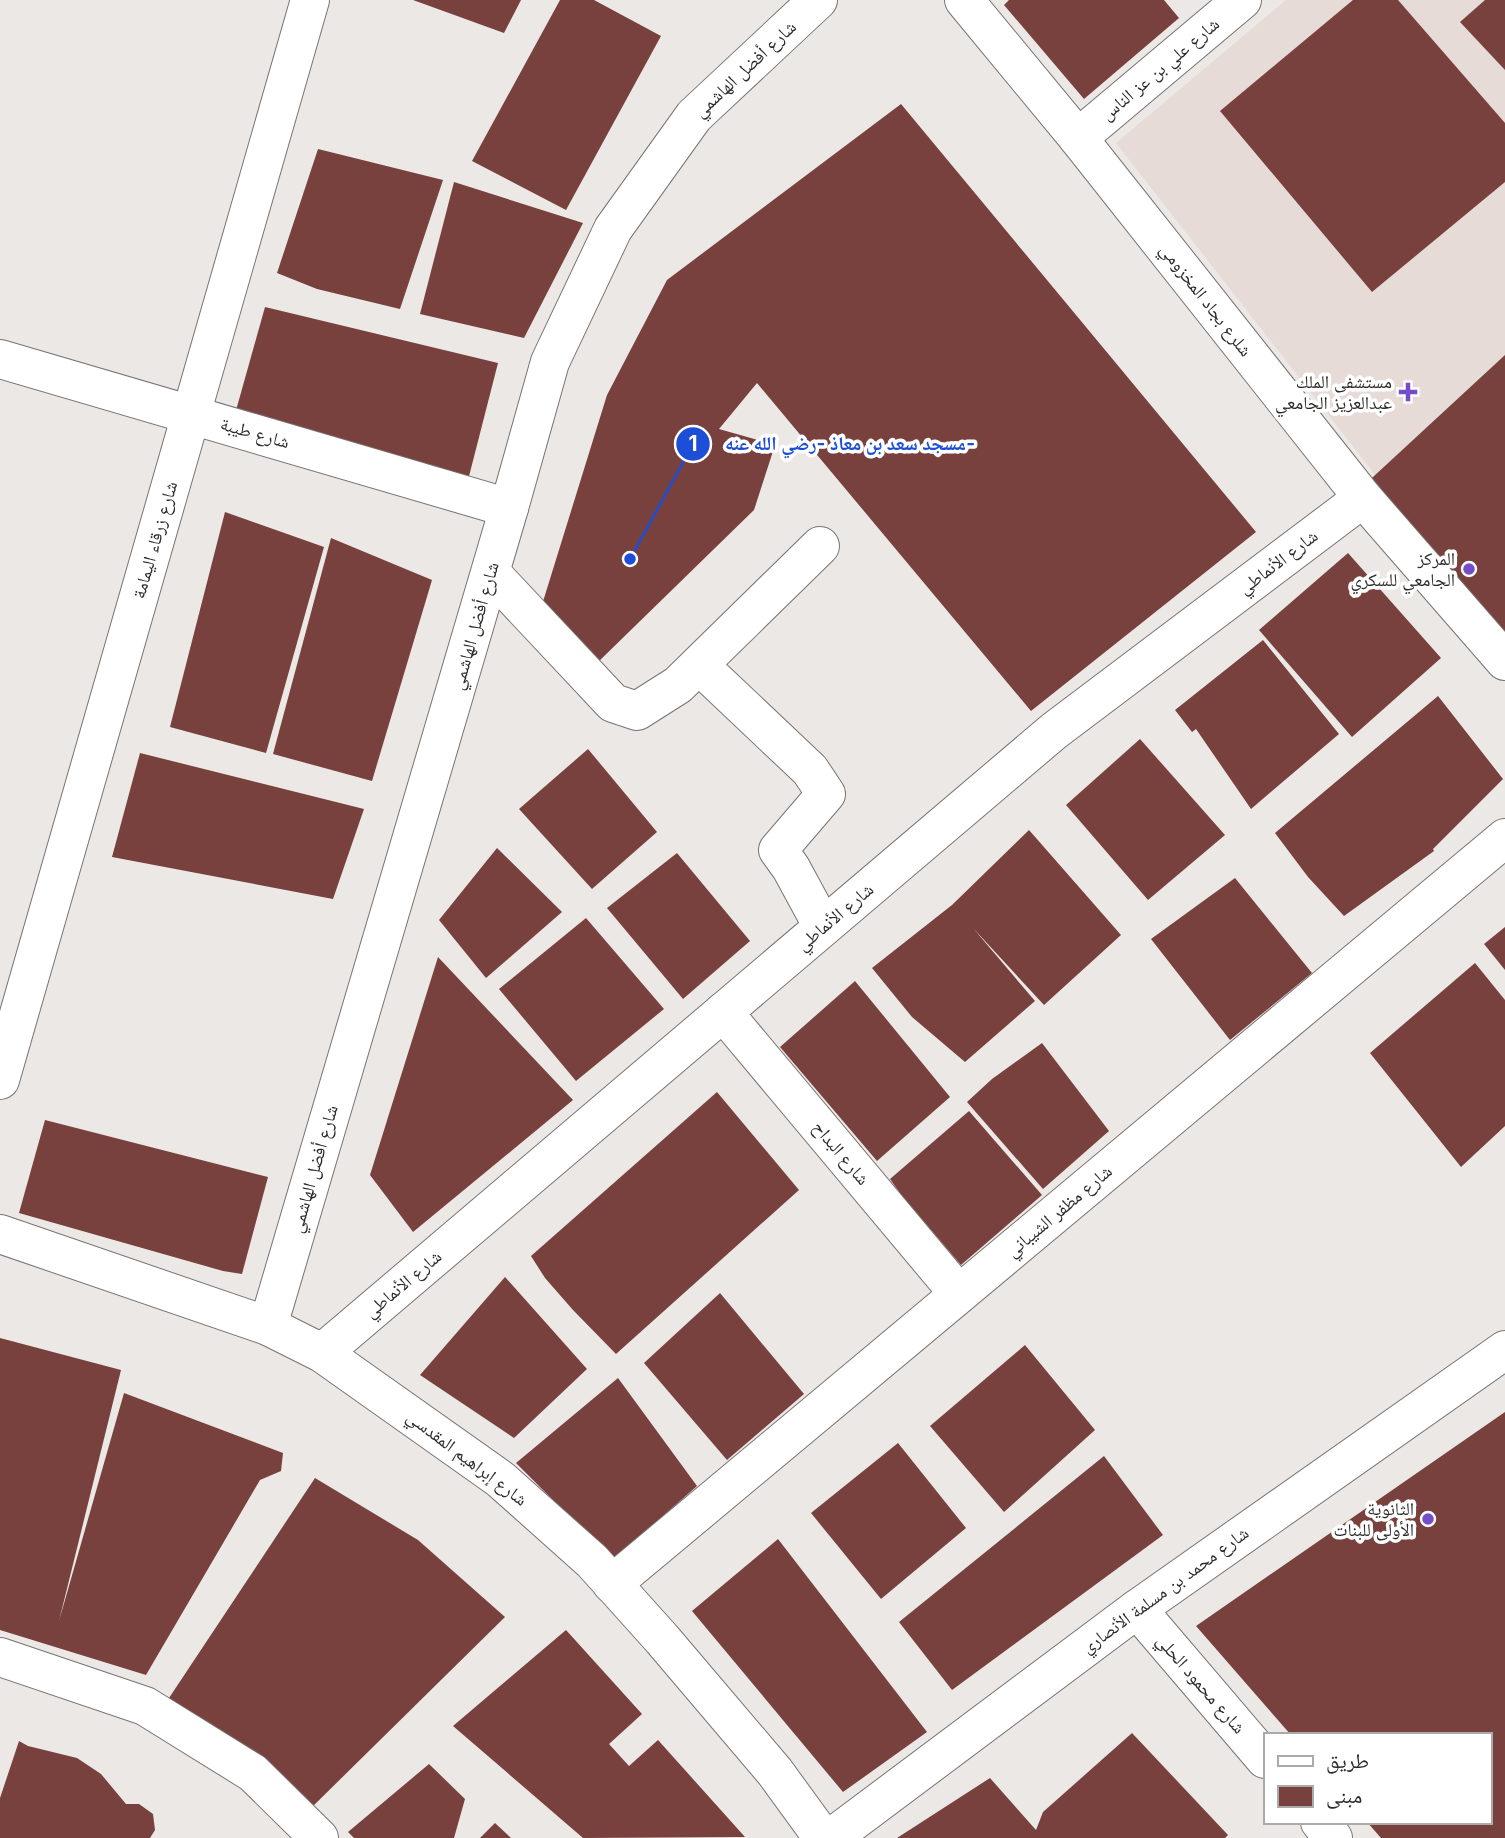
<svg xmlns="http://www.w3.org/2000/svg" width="1505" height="1838" font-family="Inter,'Noto Naskh Arabic',sans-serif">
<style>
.built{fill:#e6dbd6}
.building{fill:#78413d}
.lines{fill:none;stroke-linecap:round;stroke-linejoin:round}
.minor-casing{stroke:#787472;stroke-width:40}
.minor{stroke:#fff;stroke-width:38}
.poi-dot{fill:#744ec7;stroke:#fff;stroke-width:2.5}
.labels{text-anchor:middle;stroke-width:7;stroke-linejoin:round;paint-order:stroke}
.street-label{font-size:18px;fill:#2d2b2a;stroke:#fff}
.poi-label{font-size:18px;fill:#2d2b2a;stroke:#fff;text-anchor:end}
.leader{fill:none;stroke:#1d4ed8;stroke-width:2.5}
.callout-dot{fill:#1d4ed8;stroke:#fff;stroke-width:2.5}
.mark-label{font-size:21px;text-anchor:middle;font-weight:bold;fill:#fff}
.callout-label{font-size:19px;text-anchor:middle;font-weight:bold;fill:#1d4ed8;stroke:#fff;stroke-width:7;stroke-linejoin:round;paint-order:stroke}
</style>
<rect width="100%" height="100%" fill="#ece8e6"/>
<path class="built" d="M1286,0H1505V641L1116,143Z"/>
<g class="building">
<path d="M413,0H521L504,33Z"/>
<path d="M560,0H594L661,36L566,210L472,161Z"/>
<path d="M1009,0H1164L1179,18L1084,99L1004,5Z"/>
<path d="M1353,0H1398L1505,123V182L1372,292L1220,111Z"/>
<path d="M1485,0H1505V70L1460,22Z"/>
<path d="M901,104L1256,532L1031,711L757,383L719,429L775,445L754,510L595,665L541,608L607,395L667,280Z"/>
<path d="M318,149L443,180L400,309L317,289L277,273Z"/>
<path d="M454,182L583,223L524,338L420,314Z"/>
<path d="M265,307L498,363L466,488L235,414Z"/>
<path d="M1505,355V649L1360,489Z"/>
<path d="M225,512L324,547L266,753L170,727Z"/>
<path d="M331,538L432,580L372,781L273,754Z"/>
<path d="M1348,553L1441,658L1352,737L1259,630Z"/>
<path d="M1263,640L1339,734L1251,809L1196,729L1192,732L1175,710Z"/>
<path d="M1438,696L1503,779L1433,849L1434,851L1344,916L1308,877L1275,833Z"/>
<path d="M1140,739L1225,835L1148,900L1066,805Z"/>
<path d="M588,749L657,832L592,889L519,809Z"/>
<path d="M140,753L364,809L333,899L112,857Z"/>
<path d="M1029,830L1121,935L1044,1005L973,928L1035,1001L965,1062L912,1017L872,968L952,905Z"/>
<path d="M497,848L562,912L486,978L439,920Z"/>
<path d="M677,853L750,941L683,999L607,908Z"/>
<path d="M1235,878L1312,973L1230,1040L1151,939Z"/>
<path d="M586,918L664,1009L576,1081L499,989Z"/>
<path d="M1505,927V970L1484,944Z"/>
<path d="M438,957L573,1100L413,1232L370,1175Z"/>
<path d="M1475,963L1505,1000V1126L1461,1167L1370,1053Z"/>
<path d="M855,981L950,1097L877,1161L780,1047Z"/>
<path d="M1042,1043L1109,1131L1043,1189L967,1102L992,1079Z"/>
<path d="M717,1092L799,1190L616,1354L573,1310L545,1278L531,1256Z"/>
<path d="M969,1111L1042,1195L961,1265L902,1196L890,1179Z"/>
<path d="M45,1120L268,1177L242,1274L223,1271L19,1213Z"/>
<path d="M505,1277L587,1369L514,1438L420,1375Z"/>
<path d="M720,1293L804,1394L727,1460L644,1363Z"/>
<path d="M0,1338L121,1370L59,1621L124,1393L283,1453L281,1471L260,1480L146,1675L0,1630Z"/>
<path d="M1025,1345L1095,1430L1004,1512L930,1426Z"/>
<path d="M618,1378L697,1486L613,1560L516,1463Z"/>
<path d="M1505,1412V1838H1381L1367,1822H1489V1735H1291L1196,1626Z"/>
<path d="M898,1443L966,1528L881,1599L811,1513Z"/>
<path d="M1104,1456L1163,1535L952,1690L899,1622Z"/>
<path d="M315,1478L418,1540L505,1617L307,1812L169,1698Z"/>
<path d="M778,1539L927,1732L843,1792L692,1611Z"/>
<path d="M566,1630L642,1714L609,1744L629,1766L658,1740L745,1837L583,1838L453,1726Z"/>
<path d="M1132,1733L1228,1835L1225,1838H897L990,1778L1036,1830L1043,1812Z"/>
<path d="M19,1741L28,1746L77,1758L101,1774L126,1804H139L153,1814L155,1830L150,1838H0V1798Z"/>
<path d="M429,1764L465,1799L454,1838H354L348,1832Z"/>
<path d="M495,1823L511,1838H480Z"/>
</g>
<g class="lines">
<g class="minor-casing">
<g id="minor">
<path d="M964,0L1078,138L1363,498L1505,661"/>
<path d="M1078,138L1242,0"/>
<path d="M0,359L509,508"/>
<path d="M491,573L613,703L637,711L678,685L820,546"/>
<path d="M699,665L810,770L826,794L778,850L791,868L823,927"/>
<path d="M723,1012L959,1294"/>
<path d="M0,1080L310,0"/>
<path d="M0,1234L268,1326L322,1353L500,1479L592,1561L662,1639L775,1772L823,1838"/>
<path d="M268,1326L509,508L550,362L613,229L694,116L818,0"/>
<path d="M322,1353L1054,731L1363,498"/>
<path d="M612,1584L1505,838"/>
<path d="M1137,1609L1265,1759"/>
<path d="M0,1657L145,1706L253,1773L319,1838"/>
<path d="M1320,1822L1333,1838"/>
<path d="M831,1838L1137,1609L1505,1350"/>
</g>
</g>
<use href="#minor" class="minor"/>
</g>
<g class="poi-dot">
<path d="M1404.5 381.5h7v7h7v7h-7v7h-7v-7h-7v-7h7z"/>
<circle cx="1469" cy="569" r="7"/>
<circle cx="1428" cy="1519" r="7"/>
</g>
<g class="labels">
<g class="street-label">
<text transform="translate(745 69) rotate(-43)" y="6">شارع أفضل الهاشمي</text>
<text transform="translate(1160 69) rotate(-40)" y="6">شارع علي بن عز الناس</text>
<text transform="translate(1206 300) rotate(52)" y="6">شلرع بجاد المخزومي</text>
<text transform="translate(255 433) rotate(16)" y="6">شارع طيبة</text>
<text transform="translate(155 540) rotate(-74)" y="6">شارع زرقاء اليمامة</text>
<text transform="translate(1278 562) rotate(-37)" y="6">شارع الأنماطي</text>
<text transform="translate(475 626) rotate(-74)" y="6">شارع أفضل الهاشمي</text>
<text transform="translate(835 917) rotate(-40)" y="6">شارع الأنماطي</text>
<text transform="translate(841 1153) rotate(50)" y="6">شارع البداح</text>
<text transform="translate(314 1169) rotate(-74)" y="6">شارع أفضل الهاشمي</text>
<text transform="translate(1059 1211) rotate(-40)" y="6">شارع مظفر الشيباني</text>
<text transform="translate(403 1284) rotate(-40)" y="6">شارع الأنماطي</text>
<text transform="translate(467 1458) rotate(37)" y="6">شارع إبراهيم المقدسي</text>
<text transform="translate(1165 1590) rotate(-36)" y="6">شارع محمد بن مسلمة الأنصاري</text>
<text transform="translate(1201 1684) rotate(49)" y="6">شارع محمود الحلي</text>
</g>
<g class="poi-label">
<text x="1392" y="388">مستشفى الملك<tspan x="1392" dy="21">عبدالعزيز الجامعي</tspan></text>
<text x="1455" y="565">المركز<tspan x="1455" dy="21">الجامعي للسكري</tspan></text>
<text x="1414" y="1515">الثانوية<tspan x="1414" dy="21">الأولى للبنات</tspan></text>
</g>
</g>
<path class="leader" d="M630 559L693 444"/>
<g class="callout-dot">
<circle cx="630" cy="559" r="7"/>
<circle cx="693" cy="444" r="18"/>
</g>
<g class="mark-label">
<text x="693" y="451">1</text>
</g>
<g class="callout-label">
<text x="850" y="450">مسجد سعد بن معاذ -رضي الله عنه-</text>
</g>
<rect x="1264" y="1733" width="228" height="91" fill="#ffffff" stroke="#abaaaa" stroke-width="2"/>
<rect x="1278" y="1756" width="35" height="10" fill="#ffffff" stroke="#abaaaa" stroke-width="2"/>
<text x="1326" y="1768" font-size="21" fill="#2d2b2a">طريق</text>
<rect x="1278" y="1786" width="35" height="21" fill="#78413d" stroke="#abaaaa" stroke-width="2"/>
<text x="1326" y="1803" font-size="21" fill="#2d2b2a">مبنى</text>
</svg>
